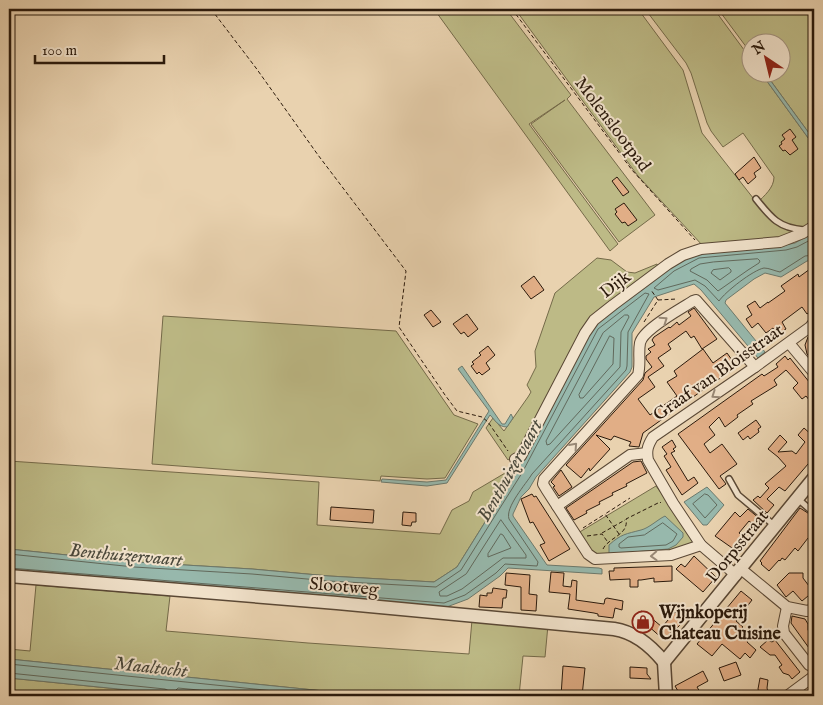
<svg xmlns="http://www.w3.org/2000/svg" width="823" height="705" font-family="'IM FELL English',serif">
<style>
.green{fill:#bdba86;stroke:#746a49}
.water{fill:#97b8ac;stroke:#6c796c}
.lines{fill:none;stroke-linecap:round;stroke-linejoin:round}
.shore{stroke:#61695c;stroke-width:1}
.building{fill:#e1ae86;stroke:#2b1a0c}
.service-casing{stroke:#5a4835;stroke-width:8}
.minor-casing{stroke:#5a4835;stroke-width:12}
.tertiary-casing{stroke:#5a4835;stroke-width:15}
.path{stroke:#2b1a0c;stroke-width:1;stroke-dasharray:4 2.5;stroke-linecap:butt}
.service{stroke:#f1e2cb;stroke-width:5}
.minor{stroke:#f1e2cb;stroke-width:10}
.tertiary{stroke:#f1e2cb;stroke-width:12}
.oneway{stroke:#988875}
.labels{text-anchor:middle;stroke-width:4;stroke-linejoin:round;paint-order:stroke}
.street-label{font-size:18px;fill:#2b1a0c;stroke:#f1e2cb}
.poi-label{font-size:18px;font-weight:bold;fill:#2b1a0c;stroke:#f1e2cb;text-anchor:start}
.water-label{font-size:19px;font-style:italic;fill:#4b493c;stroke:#f1e2cb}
</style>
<rect width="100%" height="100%" fill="#e9d2af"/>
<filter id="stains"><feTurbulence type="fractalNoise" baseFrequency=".004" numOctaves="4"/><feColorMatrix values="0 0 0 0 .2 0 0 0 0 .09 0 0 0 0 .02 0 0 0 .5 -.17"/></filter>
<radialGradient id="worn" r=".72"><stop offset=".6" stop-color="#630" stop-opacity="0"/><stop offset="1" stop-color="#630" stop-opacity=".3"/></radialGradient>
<g class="green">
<path d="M434,9H506L571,95L567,99L655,215L619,242L531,124L565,100L529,124L618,244L610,251Z"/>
<path d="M515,9H638L683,70L702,133L757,203C764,196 774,188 774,177L743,133L723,147L711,131L707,123L691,73L686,63L645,9H714L750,58V72L761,73L814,146V222L784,238L703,246L638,176Z"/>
<path d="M718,9H814V140L765,73L780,72V42H750V52Z"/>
<path d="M597,258L611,260L627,272L635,273L657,264L658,266L521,451L508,460L486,428L493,418L504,431L528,397L531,392L527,385L536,367L535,351L555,293Z"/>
<path d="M163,316L396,331L454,415L478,424L445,478L427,479L381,476L380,481L152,464Z"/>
<path d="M9,461L319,482L317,525L440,534L452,510L469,501L473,492L522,463L457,567L434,582L329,576L252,569L135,562L9,549Z"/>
<path d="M656,486L694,538L691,546L668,552L594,555L578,533Z"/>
<path d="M36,585L170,596L166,631L308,643L469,654L472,620L548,625L545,657L523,656L519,696H373L9,659V649L30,651Z"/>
<path d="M9,678L188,696H9Z"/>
</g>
<g class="water">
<path d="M761,73H765L814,140V146Z"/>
<path d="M814,232V260L807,261L781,277L765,273L754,279L726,300L725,303L765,352L758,358L701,290L694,284L654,297L632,333V367L630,372L536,477L529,489L521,497L513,514V516L547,565L599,568L602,569V574L508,568L500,576L468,599L444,608L9,573V549L135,562L252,569L329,576L434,582L457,567L517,471L594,325L671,267L697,254L785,245L795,243Z"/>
<path d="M462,366L502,424H505L511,414L513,418L507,427C498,427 495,420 490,415L447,483L427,486L381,482L382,479L427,482L446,480L489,411L458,369Z"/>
<path d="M707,487L724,505L707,525H703L684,502Z"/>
<path d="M665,516L683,533V537L676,545L668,549L609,554V545C621,534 626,534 641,530C649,528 657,520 665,516Z"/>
<path d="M9,659L373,696H188L9,678Z"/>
</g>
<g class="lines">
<g class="shore">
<path d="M814,238L797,247L786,250L699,258L674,271L654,288L658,290L695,280L705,286L719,301C725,292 753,270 764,268C769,268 775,271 780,272L805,256L814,255"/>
<path d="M758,259L760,261L759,263L748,270L718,291L707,280L690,271L691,269L700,264L713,262Z"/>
<path d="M729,268L731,270V272L720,280L711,273L713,270Z"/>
<path d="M625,315H628L629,317L621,332L620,367L550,444L547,445L546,441L603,333Z"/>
<path d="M610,336L614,338L613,364L583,398H580L579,395Z"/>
<path d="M705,494L708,495L717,505L705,518L693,504Z"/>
<path d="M501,520L526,555V558H503L462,589L447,596H440L439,592L466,574Z"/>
<path d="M663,523L677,534L673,541L666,545L621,548L619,547V544L628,537L644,535Z"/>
<path d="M501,534L503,535L511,548L488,557V554Z"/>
<path d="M9,554L134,567L252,574L329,581L436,587L461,570L522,473L598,329L645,293L649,294L628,332L627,366L626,370L532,474C526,484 505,507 509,519L538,562L537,566L505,564L496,573L465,595L444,603L9,568"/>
<path d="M9,664L323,696"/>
<path d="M9,673L165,689L169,691L170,696"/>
<path d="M176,696V690L178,688L260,696"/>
</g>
</g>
<g class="building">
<path d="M790,129L796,137L792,140L798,149L790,155L785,150L783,151L779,146L782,144L781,142L785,139L782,135Z"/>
<path d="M754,157L761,168L754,173L756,177L748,184L743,177L739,180L735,174Z"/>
<path d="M617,177L629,192L623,196L612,181Z"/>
<path d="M624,203L637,220L628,226L625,222L622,223L615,214L617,212L615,209Z"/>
<path d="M810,269L814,276V298L810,301L814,309L807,314L802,307L782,322L786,329L778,334L773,328L766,333L758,323L752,328L746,319L752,315L747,306L755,301L760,308L768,302V303L785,291L781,286L798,274L799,277Z"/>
<path d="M534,276L544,290L531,299L521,286Z"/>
<path d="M694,308L717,339L702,349L694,336L691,338L686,331L668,344L671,349L658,358L664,366L648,377L655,387L638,399L650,415L677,396L667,382L677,376L674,371L703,349L713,363L727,353L737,367L707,387L643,433L639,447L629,446L631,442L614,436L611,440L596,435L610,449L590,471L589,468L581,478L566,465L643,380L645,373L652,367L646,359V356L651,352L648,349L655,345L652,340L654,337L669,327L670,328L677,322L679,325L691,316L688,312Z"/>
<path d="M431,310L441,322L433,327L424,315Z"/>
<path d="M467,314L478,329L468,337L464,332L461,334L453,324Z"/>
<path d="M814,332V363L807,354L805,345L808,337Z"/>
<path d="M488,346L495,355L486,363L490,369L482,375L479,372L477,374L471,366L474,364L472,362L481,355L479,353Z"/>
<path d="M785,356L788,360L790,358L814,388V406L806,396L802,399L793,388L798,383L786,370L774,380L777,385L751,401L753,404L737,415L738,417L725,427L719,417L709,427L715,435L704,444L710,453L722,444L737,464L720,476L726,484L719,489L678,434L762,374L764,376L778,367L776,364Z"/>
<path d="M756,420L761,427L758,429L759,432L750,439L748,436L743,440L738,433Z"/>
<path d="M804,428L814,437V457L785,491L779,487L767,499L774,505L767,513L753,500L758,496L760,498L769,488L765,484L786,466L778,457L768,449L780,435L787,442L778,452L792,451L796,454L805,442L798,435Z"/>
<path d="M672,440L676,447L673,449L675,451L671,453L688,481L694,477L698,483L682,495L666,470L671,467L664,456L667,454L662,447Z"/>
<path d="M641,461L647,473L626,484L627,486L612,493L613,495L599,502L600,504L586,511L587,513L574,520L566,508L633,462Z"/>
<path d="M561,470L572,487L559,496L553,487L555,486L551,482Z"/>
<path d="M532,494L534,497L536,496L570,549L549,561L540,545L545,543L533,522L530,523L521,499Z"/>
<path d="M331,507L374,510L373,523L330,520Z"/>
<path d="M800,508L814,517V537L810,541L808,538L798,551L795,548L785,560L782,558L780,561L779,560L769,571L761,564L762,563L760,561Z"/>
<path d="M748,509L760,519L754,525L749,521L739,533L745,538L735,550L715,536L735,512L740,517Z"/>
<path d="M403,512L416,513V522H412L411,526L402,525Z"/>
<path d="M694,556L716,577L703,592L676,569L681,564L685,567Z"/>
<path d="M672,566V581L654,582V578L641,580H638V587H630V579L610,580L609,571H614V568Z"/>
<path d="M551,572L564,573L563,586L571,587L572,580L577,581L576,600L604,604L605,599L607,598L623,601L622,610L615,608L613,618L598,616V614L594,613L568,609L570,594L549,592Z"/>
<path d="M506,573L530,575L529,594L537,595L536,611L521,610V587L505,585Z"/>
<path d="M789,573H803V578L809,586L814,582V591L802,601L793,591L786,597L777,585Z"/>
<path d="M493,588L507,590L506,598H503L502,608L479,607L480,595L487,596V593H492Z"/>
<path d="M741,591L752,600L736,621L743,627L741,629L751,637L747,642L756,650L750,658L745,653L740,659L722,644L712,656L697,644Z"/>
<path d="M641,611L650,614L649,616L662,627L675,612L683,618L680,621L682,623L675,630L674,629L664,640L646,624L645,626L636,622Z"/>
<path d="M792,616L805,619L808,624V630L814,639V655L791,623Z"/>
<path d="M768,640L772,642L775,640L800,672L792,679L789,675L783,673L779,667L782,665L775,655H770L760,647Z"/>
<path d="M736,662L741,675L724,681L719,668Z"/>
<path d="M563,666L585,668L582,696H561Z"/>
<path d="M630,667L647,668V674L651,679L630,678Z"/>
<path d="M703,671L708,681L697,687L700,692L692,696H681L675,686Z"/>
<path d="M760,678L768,680L767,688L769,696H760L758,689Z"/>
</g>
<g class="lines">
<g class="service-casing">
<g id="service">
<path d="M756,199C771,218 779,228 804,230"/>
<path d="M729,479L738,495L775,526"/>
<path d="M798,499L814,513"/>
</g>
</g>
<g class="minor-casing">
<g id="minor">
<path d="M789,343L814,373"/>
<path d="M515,459L521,456L585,333L594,320L613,305L668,264L683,255L701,249L780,242L803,233L814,226"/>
<path d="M557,506L630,455L647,453"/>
<path d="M701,545L671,555L595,559L588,554L546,489L543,484L544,479L638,375C641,364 638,353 640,343C643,329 681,309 693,301L696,300L755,367"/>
<path d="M741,569L787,607L807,611L814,609"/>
<path d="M736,575L701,545L673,503L648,460C646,450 648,445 653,437L755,367L810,327L814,322"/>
<path d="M787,607L783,626L784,633L809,665"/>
<path d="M787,696L814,676"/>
</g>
</g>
<g class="tertiary-casing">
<g id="tertiary">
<path d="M9,576L337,603L614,629C634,632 651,646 664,662"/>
<path d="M664,662L814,478"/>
<path d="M664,662L666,696"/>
</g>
</g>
<g class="path">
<path d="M211,9L256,68L318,155L406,271L399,327L445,395L457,411L482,417L488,422L508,451"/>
<path d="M512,9L632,170L695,240"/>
<path d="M658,300L677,299"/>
<path d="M644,322L658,300L651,290"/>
<path d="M583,528L605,514"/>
<path d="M602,533L625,520"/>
<path d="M619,534L605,514L630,498"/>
<path d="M587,536L602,534L607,541"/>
<path d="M603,549C609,537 629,535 626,519L660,502L661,503"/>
</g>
<use href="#service" class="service"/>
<use href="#minor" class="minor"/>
<use href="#tertiary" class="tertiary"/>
</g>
<defs><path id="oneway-chevron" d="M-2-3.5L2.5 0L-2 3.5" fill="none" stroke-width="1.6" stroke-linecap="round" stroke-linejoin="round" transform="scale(1.25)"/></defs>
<g class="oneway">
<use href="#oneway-chevron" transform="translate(664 320) rotate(-35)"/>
<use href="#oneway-chevron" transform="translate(715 395) rotate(146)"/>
<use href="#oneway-chevron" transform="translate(574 446) rotate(-48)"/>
<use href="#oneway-chevron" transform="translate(654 556) rotate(177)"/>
</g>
<defs>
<g id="shop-ring" transform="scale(1.125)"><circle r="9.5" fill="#f1e2cb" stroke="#8f2418" stroke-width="1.5"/><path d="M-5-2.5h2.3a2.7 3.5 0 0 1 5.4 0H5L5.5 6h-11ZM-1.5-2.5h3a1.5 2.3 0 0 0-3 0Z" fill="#8f2418"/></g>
</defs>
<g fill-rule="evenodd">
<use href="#shop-ring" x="643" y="622"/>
</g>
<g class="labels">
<g class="street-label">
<text transform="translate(613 124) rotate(53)" y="6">Molenslootpad</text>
<text transform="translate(615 284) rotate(-37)" y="6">Dijk</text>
<text transform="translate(718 372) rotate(-35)" y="6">Graaf van Bloisstraat</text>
<text transform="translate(737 546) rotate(-51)" y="6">Dorpsstraat</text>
<text transform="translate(344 586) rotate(5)" y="6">Slootweg</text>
</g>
<g class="poi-label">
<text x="659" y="618">Wijnkoperij<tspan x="659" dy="21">Chateau Cuisine</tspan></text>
</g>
<g class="water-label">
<text transform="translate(509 470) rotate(-61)" y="7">Benthuizervaart</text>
<text transform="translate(126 554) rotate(5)" y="7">Benthuizervaart</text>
<text transform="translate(151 666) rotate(6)" y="7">Maaltocht</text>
</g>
</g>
<rect width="823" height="705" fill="none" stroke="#e9d2af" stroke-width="30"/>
<rect x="10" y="10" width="803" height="685" fill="none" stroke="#2b1a0c" stroke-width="2.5"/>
<rect x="15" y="15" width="793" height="675" fill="none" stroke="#2b1a0c"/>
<g transform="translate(766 58) rotate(325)"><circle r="24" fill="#f1e2cb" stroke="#a2927f"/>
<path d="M0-4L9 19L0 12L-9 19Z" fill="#8f2418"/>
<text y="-8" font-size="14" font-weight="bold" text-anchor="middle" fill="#2b1a0c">N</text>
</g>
<path d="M35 55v8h129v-8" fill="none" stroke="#2b1a0c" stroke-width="2.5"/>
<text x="42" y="55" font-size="15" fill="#2b1a0c" stroke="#f1e2cb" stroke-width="4" paint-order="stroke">100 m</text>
<rect width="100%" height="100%" filter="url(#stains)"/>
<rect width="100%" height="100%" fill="url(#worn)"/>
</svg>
